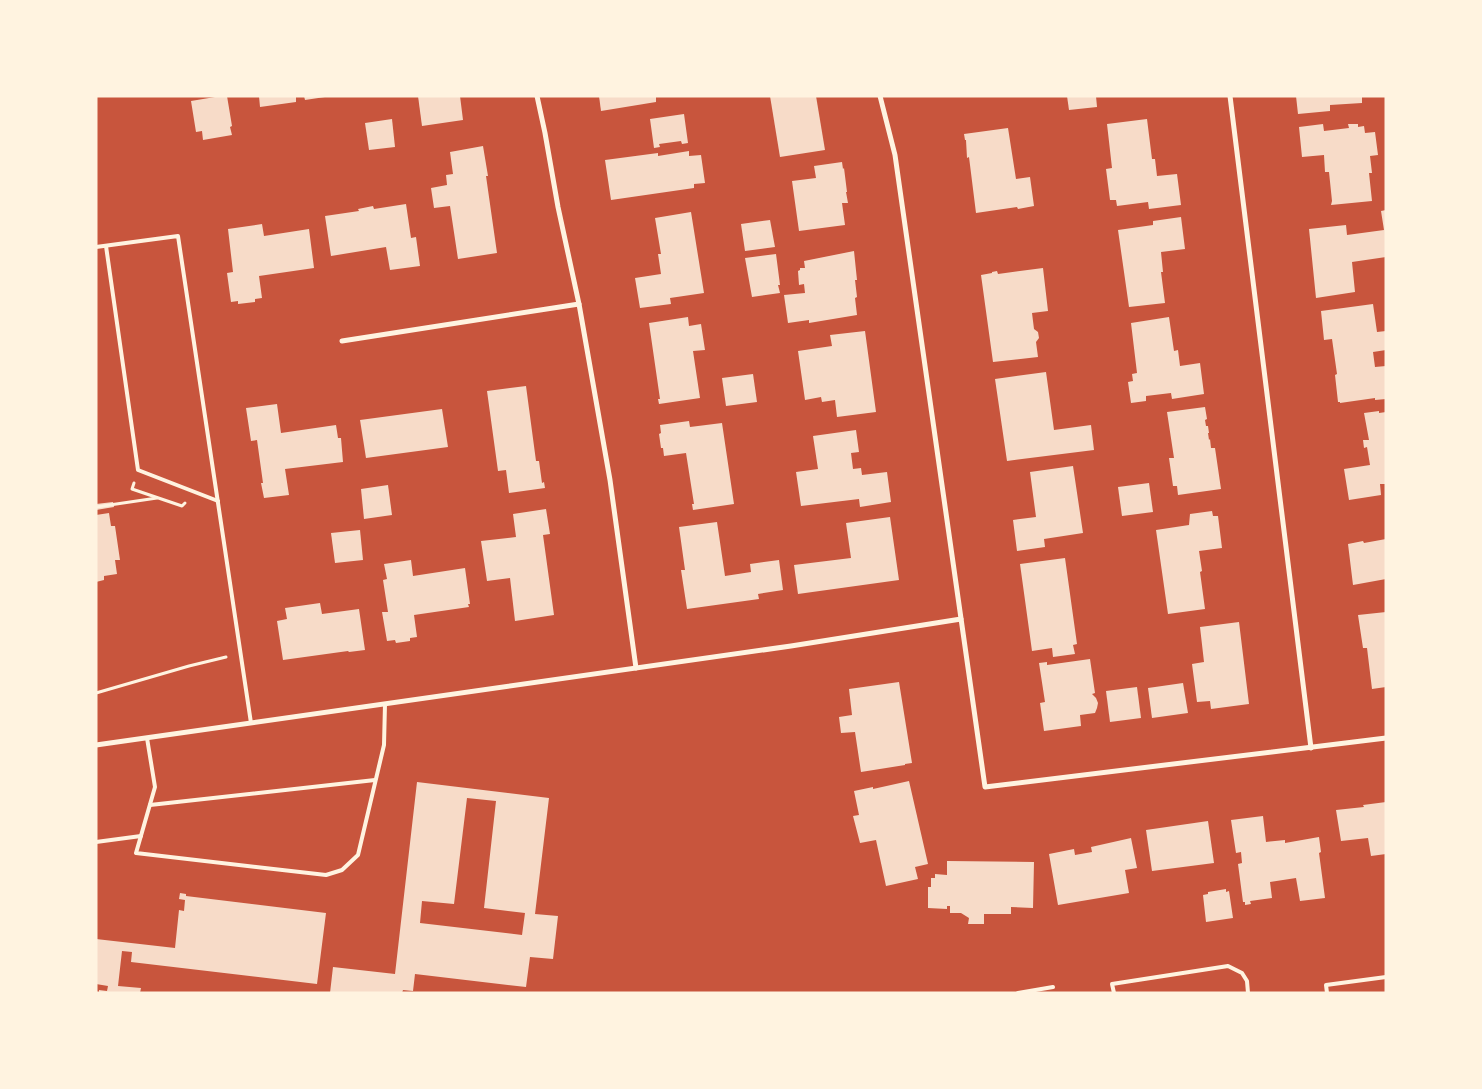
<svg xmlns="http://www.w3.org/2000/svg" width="1482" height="1089" font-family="'Source Serif 4',serif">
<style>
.building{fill:#f7dbc8;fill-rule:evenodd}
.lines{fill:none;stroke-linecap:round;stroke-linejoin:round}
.path{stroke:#fff3e0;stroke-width:3}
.service{stroke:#fff3e0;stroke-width:4}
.minor{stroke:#fff3e0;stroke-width:5}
</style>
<rect width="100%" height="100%" fill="#c8553d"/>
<g class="building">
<path d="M221,96H227L232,126L230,127L232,135L203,140L202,131L196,132L191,101Z"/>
<path d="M259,96H296V102L260,107Z"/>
<path d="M304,96H325V97L305,100Z"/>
<path d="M418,96H460L463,120L422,126Z"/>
<path d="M599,96H656V102L601,111Z"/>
<path d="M770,96H816L825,150L780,157Z"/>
<path d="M1067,96H1096L1097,107L1069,110Z"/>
<path d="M1296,96H1362V103L1330,105V111L1298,114Z"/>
<path d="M684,114L688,143L682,144L681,141L659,144L660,147L654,148L650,119Z"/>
<path d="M392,119L395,147L369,150L365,123Z"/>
<path d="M1147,119L1152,159H1155L1157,176L1177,174L1181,205L1149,209L1148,202L1117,206L1116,200H1110L1106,169L1112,168L1107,124Z"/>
<path d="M1323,124L1324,131L1349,128L1348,124H1358V127L1364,126L1365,133L1375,132L1378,155L1370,156L1372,173H1369L1372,201L1331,205L1332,201L1329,172H1325L1324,155L1302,157L1299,127Z"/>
<path d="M1008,128L1016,179L1030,177L1034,206L1018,209L1017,207L976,213L969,157L967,158L966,140H965L964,134Z"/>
<path d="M483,146L488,176H486L497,253L458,259L450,206L434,208L431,188L447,185L446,175L453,174L450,152Z"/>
<path d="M689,151V156L701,155L705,183L694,184V188L611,200L605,160L658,153V156Z"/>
<path d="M842,162L843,169L844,168L847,192H846L848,203H842L845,225L799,231L792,181L816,178L814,166Z"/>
<path d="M406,204L411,238L416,237L420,266L390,270L386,247L331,256L325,216L359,211L358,209L373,206L374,209Z"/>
<path d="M1386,210V257L1352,262L1355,292L1316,298L1309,229L1346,225L1347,235L1384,230L1381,211Z"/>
<path d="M691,212L704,293L670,298L671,304L640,308L635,278L661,274L658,254H661L655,218Z"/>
<path d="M1181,217L1185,249L1161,252L1163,272H1161L1165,303L1129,307L1118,230L1153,225V221Z"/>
<path d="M770,220L775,247L745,251L741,224Z"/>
<path d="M262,224L264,236L309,229L314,268L259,276L262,298L255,299V302L238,304V301L231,302L227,273L233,272L228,229Z"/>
<path d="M854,251L857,280H855L857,297L855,298L857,315L809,323V320L788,323L784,295L805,293L804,284L799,285L798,271L800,270V268H805L804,261Z"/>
<path d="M776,254L780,285H778L780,293L752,297L745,258Z"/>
<path d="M1043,268L1048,311L1032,313L1034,329L1038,332L1039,338L1036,342L1038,357L993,362L981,275L992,273V272L997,271L998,274Z"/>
<path d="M1373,304L1377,332L1386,331V350L1373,352L1375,367L1386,366V399L1375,400V398L1340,403V402H1338L1335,375L1337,374L1332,339L1324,340L1321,311Z"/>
<path d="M688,317L689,326L701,324L705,350L693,351L700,398L659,404L658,399H660L649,323Z"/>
<path d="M1169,317L1174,351L1178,350L1180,366L1200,363L1204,394L1172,399L1171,393L1146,396V401L1131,403L1128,382L1133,381L1132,374L1137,373L1131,323Z"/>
<path d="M865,331L876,412L837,417L835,400L822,402L821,397L805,400L798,351L832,346L830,335Z"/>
<path d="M1046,372L1054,430L1091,425L1094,450L1007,461L995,379Z"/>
<path d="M753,374L757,402L726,406L722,378Z"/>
<path d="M526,386L536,461H539L542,483L544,482L545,488L509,493L506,470L498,471L487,391Z"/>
<path d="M277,404L281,433L336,425L338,438H341L343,462L285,469L289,495L264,498L261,483H263L257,440L251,441L246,408Z"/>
<path d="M1205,407L1207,419L1205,420L1206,426H1208L1209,433H1208L1209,440L1210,439L1211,448H1215L1221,489L1178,495L1177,486H1173L1169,458H1174L1167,412Z"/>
<path d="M442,409L448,447L366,458L360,420Z"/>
<path d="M1379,411V413L1386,412V484H1380L1381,495L1349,500L1344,469L1370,465L1367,447L1364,448L1363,440H1369L1364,413Z"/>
<path d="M689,421L690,427L722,423L734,504L693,510L692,504H694L686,453L664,456L663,448H661L659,434L661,433L660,425Z"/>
<path d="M856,430L859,452L851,453L853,469L861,468L862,475L887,472L891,502L860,507L859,499L801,506L796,472L818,469L813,436Z"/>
<path d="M1073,466L1083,533L1044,539L1045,547L1017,551L1013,520L1036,517L1030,472Z"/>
<path d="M1149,483L1153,512L1122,516L1118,487Z"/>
<path d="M388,485L392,515L364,519L361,489Z"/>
<path d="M113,502L114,507L96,510V504Z"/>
<path d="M546,509L550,534L543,535L554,615L515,621L510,578L487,581L481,541L516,537L513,514Z"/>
<path d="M1212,511L1213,516H1218L1222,548L1199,551L1202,571L1200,572L1205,609L1168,614L1156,530L1189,525L1190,514Z"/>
<path d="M109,513L111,526H115L120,560H115L117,574L104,576V580L96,582V515Z"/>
<path d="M890,517L899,580L798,594L794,565L851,558L846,523Z"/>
<path d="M717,522L725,576L751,572L750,564L779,560L783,590L758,594L759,599L687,609L681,570H685L679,527Z"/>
<path d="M360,530L363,560L335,563L331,533Z"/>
<path d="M1386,539V579L1353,585L1348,544L1363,541L1364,543Z"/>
<path d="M1065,558L1077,644L1073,645L1075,654L1053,657L1052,648L1032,651L1020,564Z"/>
<path d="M411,560L413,576L465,568L470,604H468L469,607L414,615L417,637L410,638V641L396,643L395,640L387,641L382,612H388L383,580L387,579L384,564Z"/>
<path d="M320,603L322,614L359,609L365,650L349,652L348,651L283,660L277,621L287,619L285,608Z"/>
<path d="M1386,612V687L1372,689L1367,648H1363L1358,615Z"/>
<path d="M1239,622L1249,704L1211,709L1210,701L1197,702L1192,664L1204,662L1200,627Z"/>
<path d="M1090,659L1095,693L1092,694L1096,698L1098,703L1097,708L1095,713L1080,715L1081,726L1044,731L1040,703L1045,702L1039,663L1047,662V665Z"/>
<path d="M899,682L912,763L905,764V765L861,772L855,732L841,733L839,717L852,715L849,689Z"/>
<path d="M1183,683L1188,713L1152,718L1148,688Z"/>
<path d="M1137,687L1141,718L1110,722L1106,691Z"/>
<path d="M909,781L928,864L915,867L918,879L886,886L876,840L860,843L853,816L859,815L854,791L873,787V789Z"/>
<path d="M417,782L549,798L535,914L558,916L553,959L530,957L526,987L415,974L413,991L403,990L402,993H330L333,967L395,974ZM467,798L496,801L484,908L525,913L522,935L420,923L422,901L454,904Z"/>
<path d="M1386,802V854L1371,856L1368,838L1341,841L1336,810L1364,807L1363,805Z"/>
<path d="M1263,816L1266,842L1285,840V843L1319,837L1321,852L1319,853L1325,898L1300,901L1296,878L1270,882L1272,898L1250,901L1251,904L1245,905V902H1243L1238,864L1242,863L1241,852L1236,853L1231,820Z"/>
<path d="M1208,821L1214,863L1152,871L1146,830Z"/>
<path d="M1131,838L1137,868L1125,870L1129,893L1058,905L1049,854L1074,849L1075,855L1092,852L1091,847Z"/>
<path d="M947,861L1034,862L1033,908L1011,907V914H984V924H968L969,918L961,913H950V906H947V909L928,908V887H931V878H935V874L947,875Z"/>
<path d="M1226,889V892L1229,891L1233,918L1206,922L1203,895L1208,894V892Z"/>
<path d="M180,893L186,894V896L326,913L317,984L131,962L132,952L122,951L118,986L141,988L140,993H99V990L107,991L108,986L96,984V939L175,948L179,910L184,911L185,900L179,899Z"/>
</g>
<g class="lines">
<g class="path">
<path d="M134,483L132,489L182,506L185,503"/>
<path d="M96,507L157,498"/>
<path d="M96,693L189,666L226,657"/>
</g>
<g class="service">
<path d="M106,246L138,470L218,501"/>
<path d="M96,247L178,236L251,723"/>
<path d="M147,738L155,787L136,853L326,875L342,870L358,855L384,745L385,704"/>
<path d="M150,805L375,780"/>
<path d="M96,842L141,836"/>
<path d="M1018,993L1053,987"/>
<path d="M1114,993L1112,984L1228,966L1242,973L1247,981L1248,993"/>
<path d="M1327,993L1326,985L1386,977"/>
</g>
<g class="minor">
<path d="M537,96L545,133L558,207L579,304L610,480L636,668"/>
<path d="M880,96L895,155L985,787L1386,738"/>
<path d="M1230,96L1311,748"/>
<path d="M342,341L579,304"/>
<path d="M96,745L791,646L961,619"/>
</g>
</g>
<rect width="1482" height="1089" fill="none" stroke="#fff3e0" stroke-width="195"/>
</svg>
